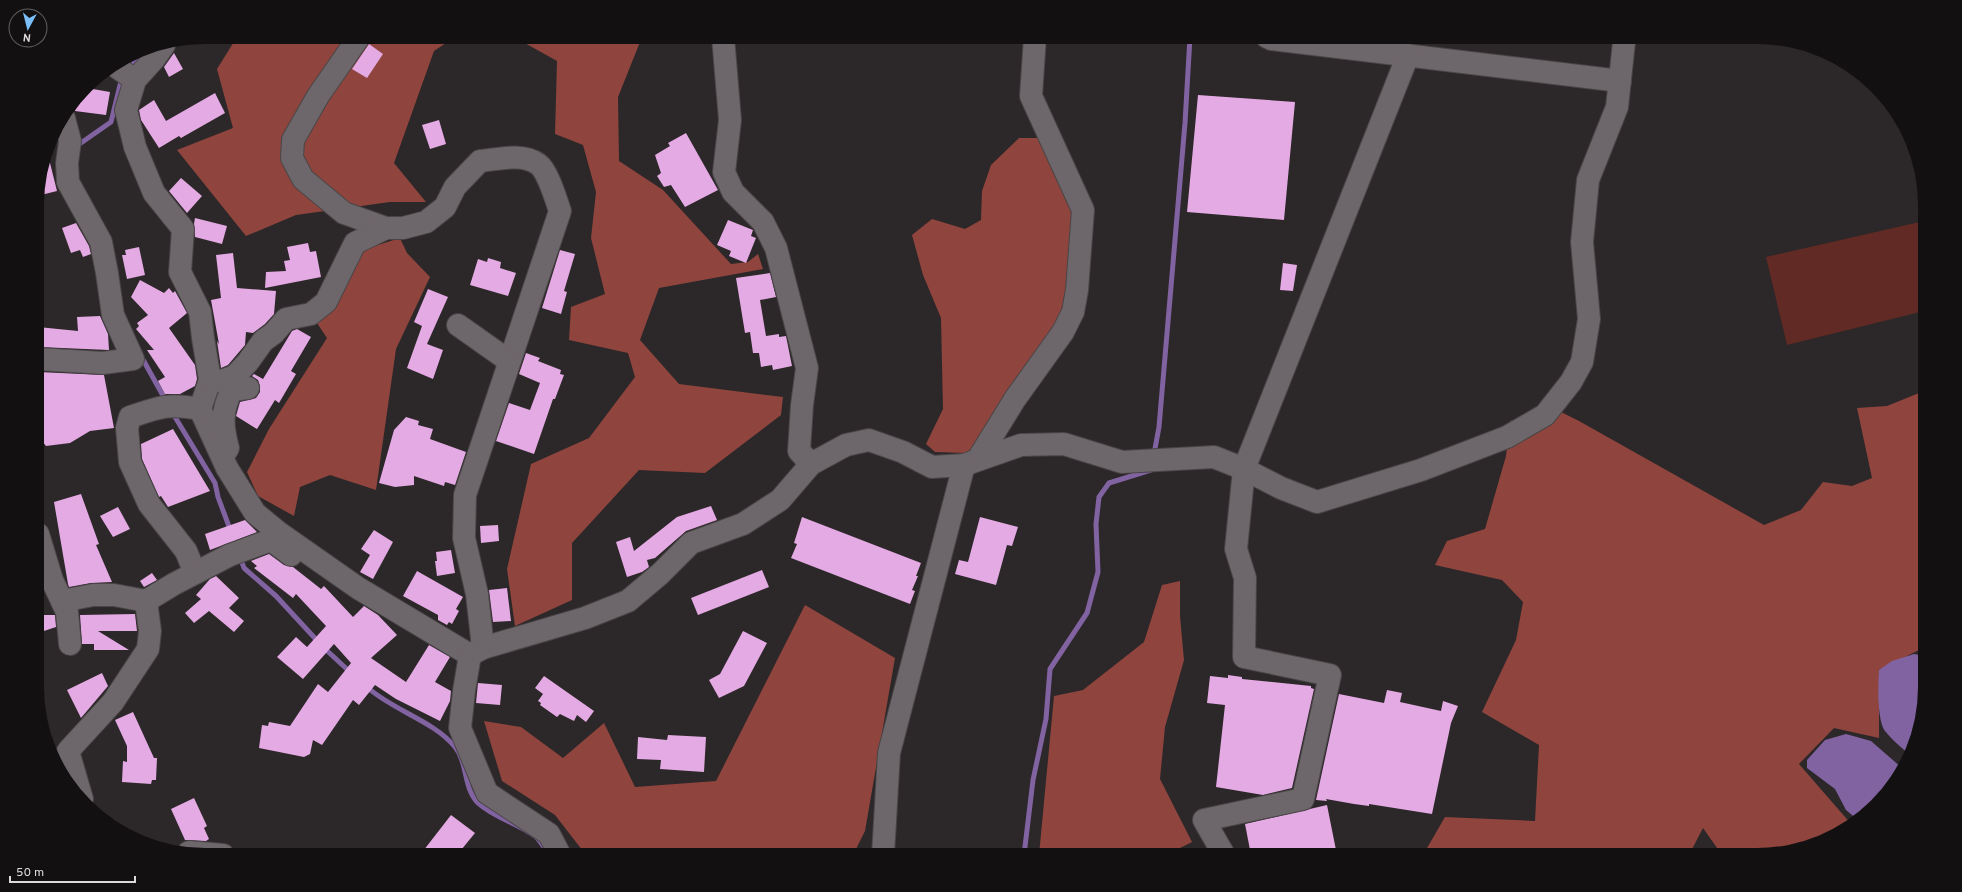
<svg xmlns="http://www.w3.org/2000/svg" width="1962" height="892" font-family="Overpass,sans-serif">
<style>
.green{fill:#612a24}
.forest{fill:#8f453d}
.water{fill:#8263a2}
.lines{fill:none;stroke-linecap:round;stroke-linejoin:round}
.stream{stroke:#8263a2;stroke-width:5}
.building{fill:#e4aae3}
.minor-casing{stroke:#494547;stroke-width:24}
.minor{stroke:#6d666a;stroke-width:22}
</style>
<rect width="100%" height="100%" fill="#2c2729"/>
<path class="green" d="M1924,221V311L1787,345L1766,257Z"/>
<g class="forest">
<path d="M237,37H455L434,51L394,163L426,202H390L296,215L246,236L177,150L233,128L217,69Z"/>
<path d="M514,37H642L618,97L619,161L663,190L731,264L748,262L758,254L763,269L659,288L640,340L679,384L783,397L781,415L705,473L639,470L572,543V600L515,626L507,569L531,464L589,438L635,377L628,353L569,340L571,307L605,294L591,238L596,192L583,145L555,134L557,61Z"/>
<path d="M1019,138H1039L1076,214L1069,301L1062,318L977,446L965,453L935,452L926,444L943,409L941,318L923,275L912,235L932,219L965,229L981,220L982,191L991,165Z"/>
<path d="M400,238L407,253L430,277L396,349L376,490L330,475L300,487L294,516L258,496L247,472L269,429L327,338L315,320L359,251Z"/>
<path d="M1924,391L1925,647L1879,670V738L1834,728L1799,764L1852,825C1812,853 1768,855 1722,855L1703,828L1689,855H1423L1445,817L1535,821L1539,745L1482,712L1516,640L1523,602L1502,580L1435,565L1447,541L1485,529L1506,456L1510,421L1551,407L1579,421L1764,525L1801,510L1823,482L1852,486L1872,478L1857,408L1887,406Z"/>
<path d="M1180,581V616L1184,660L1165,727L1160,779L1192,842L1166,855H1039L1054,696L1083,690L1144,642L1162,585Z"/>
<path d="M805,605L895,658L865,831L853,855H586L555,815L502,781L484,721L521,727L563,758L604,723L635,787L716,781Z"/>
</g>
<g class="water">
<path d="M1914,654L1925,656V687L1912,752L1910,755C1902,748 1892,740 1885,731C1877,720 1878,684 1879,670L1892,661Z"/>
<path d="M1846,734L1871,741L1902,768C1896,778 1888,783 1881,792C1873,801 1868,812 1858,820L1846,810L1835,789L1807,768V760L1825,740Z"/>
</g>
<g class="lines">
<g class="stream">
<path d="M128,69L146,49"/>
<path d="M78,149V145L111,122L122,77"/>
<path d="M141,356L166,401"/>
<path d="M172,412L215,483L218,497L237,548"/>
<path d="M1154,454L1159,427L1185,123L1190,37"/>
<path d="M240,557L244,568L276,596L323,647L350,672"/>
<path d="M367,687C392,710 434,721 455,747C468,763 463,788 478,803C494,818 518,823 536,837C540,840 543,847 547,851"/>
<path d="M1024,855L1033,780L1046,719L1050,669L1087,613L1098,572L1096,524L1099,497L1109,483L1151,470"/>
</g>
</g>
<g class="building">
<path d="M369,44L383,54L367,78L352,69Z"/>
<path d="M174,53L183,69L169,77L164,67Z"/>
<path d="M87,88L110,92L106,115L75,111L76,102Z"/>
<path d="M215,93L225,113L181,138L179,136L159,148L141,120L139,110L154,100L166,121Z"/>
<path d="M1198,95L1295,102L1284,220L1187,212Z"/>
<path d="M439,120L446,144L430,149L422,125Z"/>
<path d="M686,133L718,190L685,207L671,185L664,187L657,176L661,173L655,155L670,146L668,143Z"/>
<path d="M48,155L57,191L37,196V194Z"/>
<path d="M181,178L202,196L187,213L169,191Z"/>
<path d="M195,218L227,226L222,244L195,237L194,224Z"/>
<path d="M728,220L753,230L751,236L756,238L746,263L729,256L731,251L717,245Z"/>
<path d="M76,223L89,246L91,254L83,257L80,250L71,253L62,228Z"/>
<path d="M308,243L310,252L316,251L321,277L265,288L266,272L286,271L284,261L290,260L287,247Z"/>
<path d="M139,247L145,275L127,279L122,255H126L125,250Z"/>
<path d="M560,250L575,254L564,291L567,292L561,314L542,308Z"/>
<path d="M233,253L237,288L276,291L274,314L265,324L253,333L246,332L245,345L228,365L221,368L217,341L219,344L211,300L221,298L216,255Z"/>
<path d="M488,258L501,262L500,268L516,273L508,296L470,285L478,259L487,262Z"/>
<path d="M1283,263L1297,265L1293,291L1280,290Z"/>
<path d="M770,273L776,297L760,300L766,336L779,334V337L786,336L792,366L773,370L772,365L761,367L759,353H753L750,332L745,333L736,278Z"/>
<path d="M140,280L164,293L169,288L173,293L175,291L187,313L169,328L195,365L197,379L195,386L180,394H165L158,381L165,377L147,350H154L136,329L139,326L137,323L148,315L131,297Z"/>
<path d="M428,289L448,297L427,344L443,350L433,379L407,368L422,326L414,322Z"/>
<path d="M100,316L108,334L109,350L38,347V327L78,331L77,317Z"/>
<path d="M297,329L311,337L291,371L296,374L279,403L275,400L257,429L236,416L240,402L256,398L260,392V386L258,380L252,376L254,374L263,379L292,331Z"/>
<path d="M526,353L540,358L538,361L561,370L560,374L564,375L555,399H553L534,454L496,441L509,403L530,410L540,383L519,374Z"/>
<path d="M38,372L104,375L114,428L90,431L70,443L46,446L42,441L38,442Z"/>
<path d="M406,417L419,421L418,425L433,429L430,439L466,452L455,485L445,482L444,486L414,476V485L395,487L379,483L394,430Z"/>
<path d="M173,429L210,491L168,507L161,496L159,497L142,459L141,444Z"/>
<path d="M81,494L99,544L96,545L112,582L91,583L69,587L68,584L54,502Z"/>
<path d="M711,506L717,520L686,531L655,558L647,560L649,567L642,572L627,577L616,542L630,537L634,551L677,517Z"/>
<path d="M118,507L130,529L113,537L100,516Z"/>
<path d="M802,517L921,563L916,576H918L912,590L915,591L910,604L791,558L797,544L794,543Z"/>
<path d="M980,517L1018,527L1012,546L1007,545L996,585L955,574L959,560L968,562Z"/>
<path d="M245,520L257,532L210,550L205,534Z"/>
<path d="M498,525L499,541L481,543L480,526Z"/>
<path d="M374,530L393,542L373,579L360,572L370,555L361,549Z"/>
<path d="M451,550L455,573L437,576L435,561H437L436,552Z"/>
<path d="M269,554L284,565L293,567L321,589L324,586L353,617L364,606L378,615L397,635L371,658L406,682L429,645L450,657L435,682L451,691L450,701L440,721L396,699L375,685L359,705L353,700L322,745L313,740L310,754L304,757L259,748L262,725L268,726L269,722L290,726L318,684L328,692L351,663L334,644L303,679L277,657L296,637L307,647L326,626L296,594L293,598L254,568L257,566L251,561Z"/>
<path d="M762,570L769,587L698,615L691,598Z"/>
<path d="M417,571L463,597L456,609L459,611L452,624L449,622L447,625L438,620V615L403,596Z"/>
<path d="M152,573L157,580L144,587L140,581Z"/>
<path d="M216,576L239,598L229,608L244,621L234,632L209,611L194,623L185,613L201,599L196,595L210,579Z"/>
<path d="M507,588L511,621L493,622L489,590Z"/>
<path d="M135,614L137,631H98L129,650H94V644H82L80,615Z"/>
<path d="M38,615H55L56,627L38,633Z"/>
<path d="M743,631L767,643L744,686L719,698L709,680L720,674Z"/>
<path d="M102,673L108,686L81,718L67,690Z"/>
<path d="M1228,675L1242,677V679L1311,686V688L1314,689L1292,788L1263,795L1216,787L1225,705L1207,703L1210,676L1228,678Z"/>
<path d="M544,676L594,711L586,722L577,715L574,721L560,714L557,717L540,705L541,703L538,701L543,694L535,688Z"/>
<path d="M478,683L502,685L500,705L476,703Z"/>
<path d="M1387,690L1402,693L1400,702L1441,711L1443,701L1458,706L1451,723L1432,814L1369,804V806L1354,804L1326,799L1327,801L1316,800L1339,694L1384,703Z"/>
<path d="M133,712L154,758H157L156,780H152L151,784L122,782L123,761L127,762V746L115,720Z"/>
<path d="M668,735L706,737L704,772L660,769L661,760L637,759L638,737L667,740Z"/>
<path d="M194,798L207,826L204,828L209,839L206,841L185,840L171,809Z"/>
<path d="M1327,805L1337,855H1251L1245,824Z"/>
<path d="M451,815L475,833L457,855H420Z"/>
</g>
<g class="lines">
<g class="minor-casing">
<g id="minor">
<path d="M359,37L318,96L293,140L292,158L303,179L344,213L386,228H403L426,222L445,207L455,187L480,161C498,159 523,153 538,164C548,171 556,200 560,211L465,495L464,538L477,594L483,648"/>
<path d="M723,37L730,120L724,172L733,192L763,222L776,248L807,368L802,405L799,451L811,464"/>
<path d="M1267,37L1271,39L1620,81"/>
<path d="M164,45L154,59L135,80L126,110L135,147L154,193L183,229L180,272L200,312L203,338L210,380L200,409L227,468L255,513L278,532L358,588L470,655"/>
<path d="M115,66L135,80"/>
<path d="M458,325L509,361"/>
<path d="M38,359L103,363L133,359L113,315L107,273L101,242L68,182L67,163L70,141L64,118"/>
<path d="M210,380L221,381L235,376L248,362L263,341L274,333L286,319L311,314L326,302L355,243L386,228"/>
<path d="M227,450L228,448C222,426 221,411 232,390L248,388"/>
<path d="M978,459L1015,399L1063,332L1073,312L1077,290L1083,210L1031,96L1035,37"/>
<path d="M38,534L52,580L67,612L70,644"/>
<path d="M195,573L186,551L149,504L130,462L127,428L130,417C159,407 168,403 200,409"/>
<path d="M62,601L93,595H114L146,601"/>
<path d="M470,655L483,648L585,618L628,601L660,574L691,543L743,524L780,500L811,464L846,445L869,440L903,452L932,467L964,465L1021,445L1064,444L1122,462L1214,457L1244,469L1281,488L1317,502L1421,470L1507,437L1545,415L1571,382L1582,362L1589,319L1582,242L1588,180L1617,107L1624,42L1626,37"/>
<path d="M470,655L464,691L460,728L487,793L549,834L560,855"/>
<path d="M82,799L68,751L113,702L148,649L150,631L146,601L174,584L230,555L271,540L291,555"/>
<path d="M189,852L223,855"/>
<path d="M883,855L889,753L964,465"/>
<path d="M1224,855L1204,820L1303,799L1330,675L1244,657L1245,578L1236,549L1244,469L1408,55"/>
</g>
</g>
<use href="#minor" class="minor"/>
</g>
<path d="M0 0H1962V892H0ZM205 44H1757A161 161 0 0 1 1918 205V687A161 161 0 0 1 1757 848H205A161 161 0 0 1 44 687V205A161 161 0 0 1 205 44Z" fill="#131012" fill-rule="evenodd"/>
<g transform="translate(28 28) rotate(187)"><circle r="19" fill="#131012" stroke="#646163"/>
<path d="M0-3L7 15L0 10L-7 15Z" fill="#7abff8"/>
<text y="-6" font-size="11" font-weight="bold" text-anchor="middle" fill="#dedadc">N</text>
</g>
<path d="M10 876v6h125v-6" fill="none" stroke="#dedadc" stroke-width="2"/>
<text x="16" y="876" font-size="12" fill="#dedadc" stroke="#131012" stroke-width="3" paint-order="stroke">50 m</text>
</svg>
